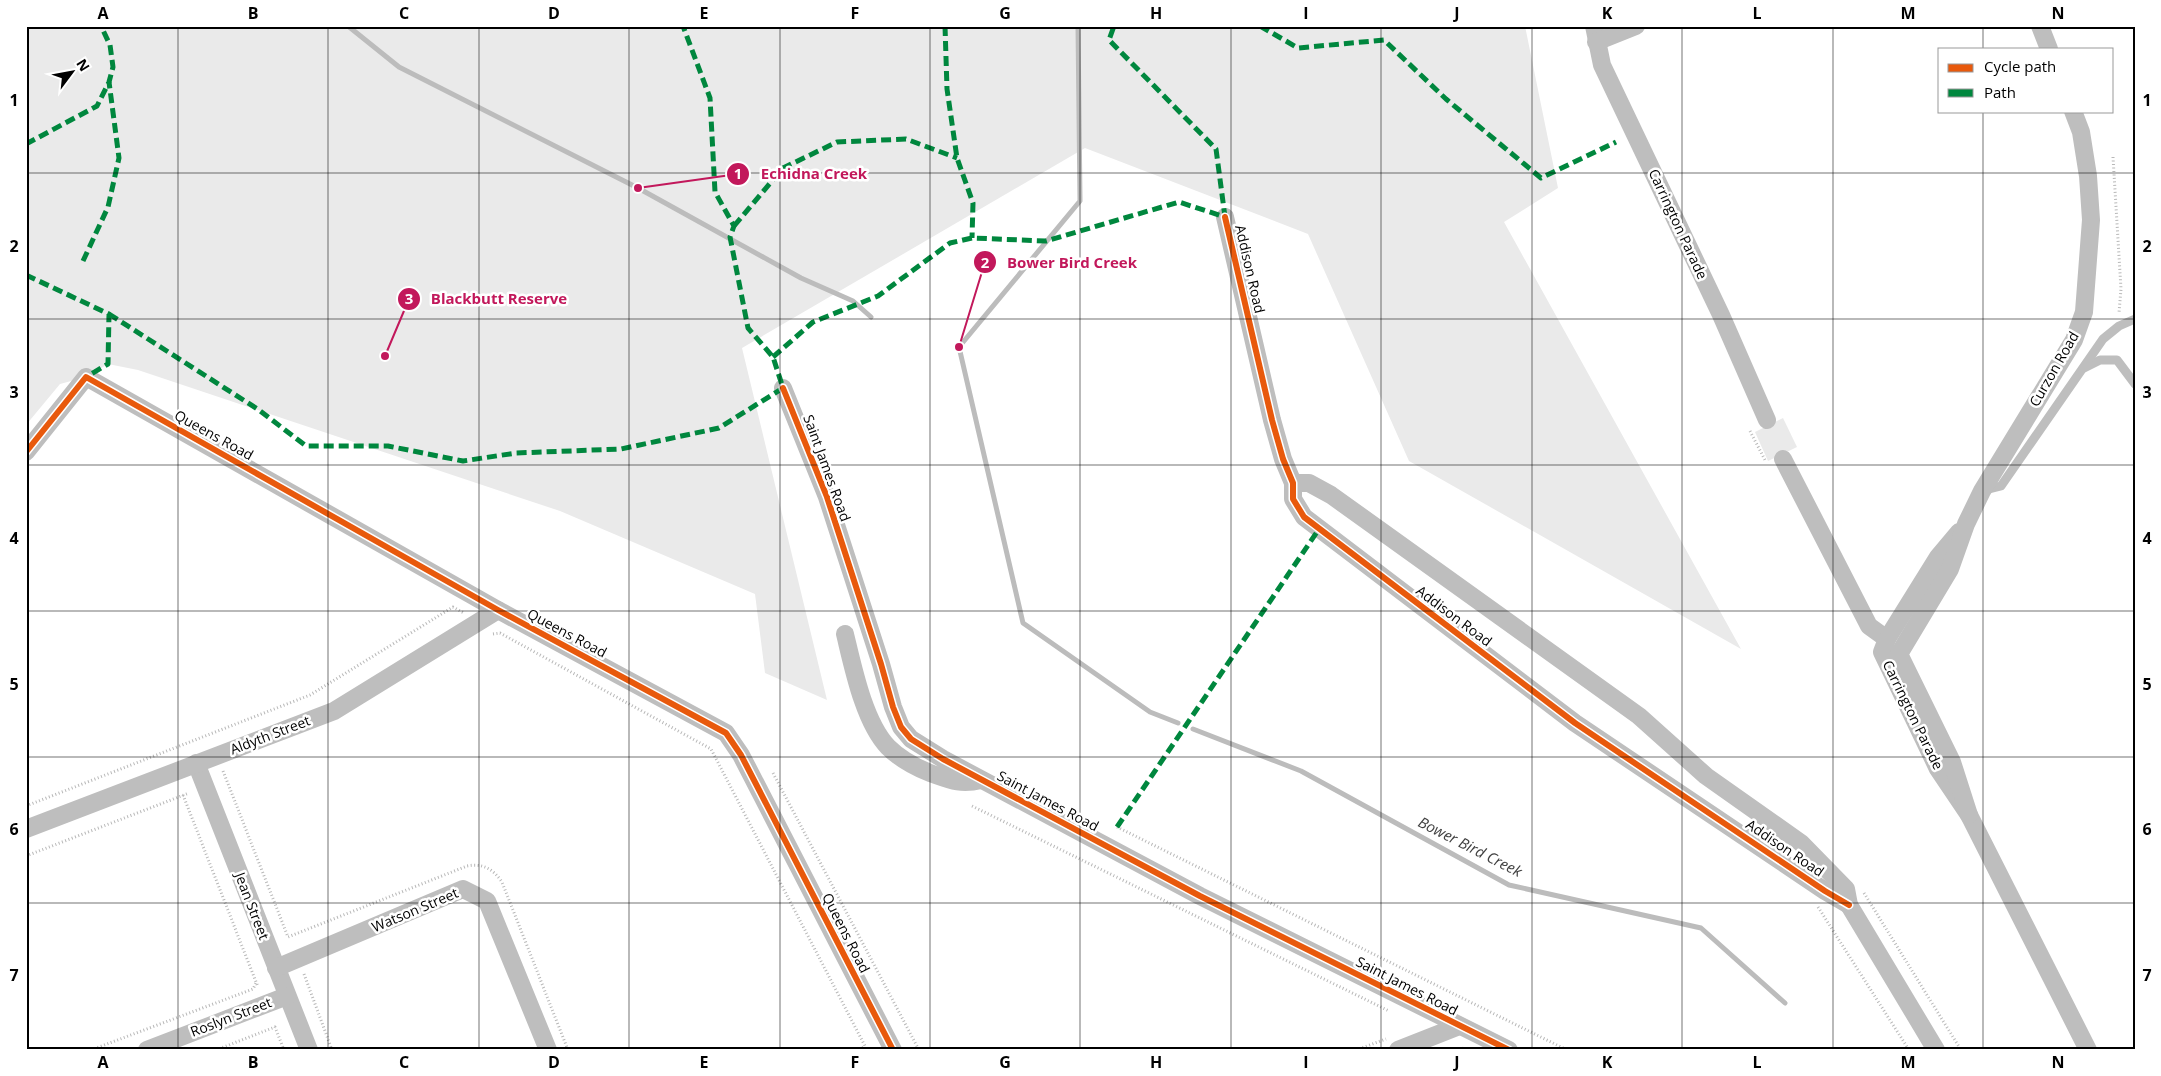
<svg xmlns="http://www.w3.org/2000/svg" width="2161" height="1076" font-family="'Open Sans',sans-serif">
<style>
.green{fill:#eaeaea}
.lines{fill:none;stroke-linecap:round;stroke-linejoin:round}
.stream{stroke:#bcbcbc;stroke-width:5}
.path{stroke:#b8b8b8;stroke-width:3;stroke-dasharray:1 2.5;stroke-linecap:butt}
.service{stroke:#bebebe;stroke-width:9}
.minor{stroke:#bebebe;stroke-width:18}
.quiet{stroke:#00873e;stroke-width:5;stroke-dasharray:10 5;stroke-linecap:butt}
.cycleway-casing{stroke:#fff;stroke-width:9}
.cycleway{stroke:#e8590c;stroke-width:6}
.grid{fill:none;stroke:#000;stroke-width:1;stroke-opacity:0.55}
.labels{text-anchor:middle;stroke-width:5;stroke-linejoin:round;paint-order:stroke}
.street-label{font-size:14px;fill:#000;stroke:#fff}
.water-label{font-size:15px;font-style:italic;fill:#414141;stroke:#fff}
.leader{fill:none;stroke:#c2185b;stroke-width:2}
.callout-dot{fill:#c2185b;stroke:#fff;stroke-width:2}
.mark-label{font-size:15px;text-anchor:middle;font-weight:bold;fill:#fff}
.callout-label{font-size:15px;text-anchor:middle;font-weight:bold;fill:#c2185b;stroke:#fff;stroke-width:5;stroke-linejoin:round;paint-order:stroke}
.neatline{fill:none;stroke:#000;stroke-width:2}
.grid-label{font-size:16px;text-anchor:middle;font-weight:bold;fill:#000}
</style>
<rect width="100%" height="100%" fill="#fff"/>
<g class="green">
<path d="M26,26H1525L1558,188L1504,222L1741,649L1409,461L1308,234L1085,148L742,348L827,700L765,673L755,594L560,511L138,370L108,364L86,377L60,384L26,425Z"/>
<path d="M1783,418L1797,447L1768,461L1755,432Z"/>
</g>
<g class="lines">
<g class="stream">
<path d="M348,26L399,67L638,188L801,278L853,301L871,317"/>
<path d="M1078,26L1080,201L959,347L1023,623L1150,712L1178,723"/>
<path d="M1193,729L1301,771L1509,885L1701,928L1785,1003"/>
</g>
<g class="path">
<path d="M2113,157L2121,289L2119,313"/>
<path d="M1750,431L1766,462"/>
<path d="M493,634L500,633L711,749L865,1046L862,1048"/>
<path d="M223,771L288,937L467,866C483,863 493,869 502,882L568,1050"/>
<path d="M773,773L919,1050"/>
<path d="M183,795L258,987"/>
<path d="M26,806L310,695L453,607L464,613"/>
<path d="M972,806L1389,1011"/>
<path d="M1117,827L1567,1050"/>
<path d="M26,856L189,793"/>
<path d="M1864,893L1961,1050"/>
<path d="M1818,907L1909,1050"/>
<path d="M304,974L332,1050"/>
<path d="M1462,1048L1466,1050"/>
<path d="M91,1050L253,989L256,983"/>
<path d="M216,1050L275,1027L284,1050"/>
<path d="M857,1050L862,1048"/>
<path d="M1356,1050L1386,1039"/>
</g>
<g class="service">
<path d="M2084,368L2100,360H2117L2135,384"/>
<path d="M1985,490L2001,486L2103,339L2119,326L2135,319"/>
</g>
<g class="minor">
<path d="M1594,26L1602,65L1721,315L1767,420"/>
<path d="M2040,26L2049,49"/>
<path d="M1596,42L1636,26"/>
<path d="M1225,217L1272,420L1283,459L1293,483V499L1304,517L1575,723L1825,891L1849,905"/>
<path d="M783,388L827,497L881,664L893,707L901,727L911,739L943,759L1200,896L1509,1050"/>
<path d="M26,452L86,377L498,610L726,733L741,755L893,1050"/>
<path d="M1783,459L1869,626L1887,639"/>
<path d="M1293,483H1309L1331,495L1639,716L1706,776L1801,843L1846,889L1849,905L1936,1050"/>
<path d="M1959,532L1938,557L1887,639L1882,652L1938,769L1969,815L2088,1050"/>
<path d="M845,634C853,667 864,722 888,747C900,759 915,767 930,773C950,780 960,785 981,780"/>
<path d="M196,763L309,1050"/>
<path d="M1969,815L1952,762L1899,654L1950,569L1966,524L1982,491L2074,340L2084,312L2091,220L2088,176L2081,132L2073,111"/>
<path d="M26,829L334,711L498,610"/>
<path d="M276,968L463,889L487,901L548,1050"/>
<path d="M147,1050L287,996"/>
<path d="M1398,1050L1459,1026"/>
</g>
<g class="quiet">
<path d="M945,26L947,89L957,158L973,203L972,238"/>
<path d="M1260,26L1298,48L1384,40L1446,99L1541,178L1616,142"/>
<path d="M26,144L97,106L109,82L113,67L110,45L101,26"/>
<path d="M734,226L783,168L837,142L906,139L957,158"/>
<path d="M83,261L108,207L119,158L109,82"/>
<path d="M26,275L109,314L108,364L86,377"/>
<path d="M109,314L259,410L306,446H388L463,461L516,453L621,449L719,428L783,388L773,357L748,328L730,237L734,226L715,192L710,98L683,26"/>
<path d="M773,357L813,322L878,296L950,243L972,238L1046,241L1179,202L1225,217L1216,149L1109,40L1114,26"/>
<path d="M1117,827L1319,529"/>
</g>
<g class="cycleway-casing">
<g id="cycleway">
<path d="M1225,217L1272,420L1283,459L1293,483V499L1304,517L1575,723L1825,891L1849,905"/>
<path d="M783,388L827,497L881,664L893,707L901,727L911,739L943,759L1200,896L1509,1050"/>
<path d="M26,452L86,377L498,610L726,733L741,755L893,1050"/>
</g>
</g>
<use href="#cycleway" class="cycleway"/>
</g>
<path class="grid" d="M178,26V1050M328,26V1050M479,26V1050M629,26V1050M780,26V1050M930,26V1050M1080,26V1050M1231,26V1050M1381,26V1050M1532,26V1050M1682,26V1050M1833,26V1050M1983,26V49M1983,111V1050M26,173H2135M26,319H2135M26,465H2135M26,611H2135M26,757H2135M26,903H2135"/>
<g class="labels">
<g class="street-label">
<text transform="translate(1678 224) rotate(65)" y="5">Carrington Parade</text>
<text transform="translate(1250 269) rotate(77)" y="5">Addison Road</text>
<text transform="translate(2054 369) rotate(-60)" y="5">Curzon Road</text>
<text transform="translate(214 435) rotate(29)" y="5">Queens Road</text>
<text transform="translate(827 468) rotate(70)" y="5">Saint James Road</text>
<text transform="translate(1454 616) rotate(37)" y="5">Addison Road</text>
<text transform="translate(567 633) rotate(28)" y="5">Queens Road</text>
<text transform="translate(1913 715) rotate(64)" y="5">Carrington Parade</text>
<text transform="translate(270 735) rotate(-21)" y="5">Aldyth Street</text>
<text transform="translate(1048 801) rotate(28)" y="5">Saint James Road</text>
<text transform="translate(1785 848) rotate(34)" y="5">Addison Road</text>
<text transform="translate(252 906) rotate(69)" y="5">Jean Street</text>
<text transform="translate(415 910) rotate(-23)" y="5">Watson Street</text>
<text transform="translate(846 933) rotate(63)" y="5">Queens Road</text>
<text transform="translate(1407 986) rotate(27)" y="5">Saint James Road</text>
<text transform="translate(231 1017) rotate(-21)" y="5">Roslyn Street</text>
</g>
<g class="water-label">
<text transform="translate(1470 847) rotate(27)" y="5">Bower Bird Creek</text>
</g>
</g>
<path class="leader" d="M638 188L738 174M959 347L985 262M385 356L409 299"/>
<g class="callout-dot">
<circle cx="638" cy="188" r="5"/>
<circle cx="959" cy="347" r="5"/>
<circle cx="385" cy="356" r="5"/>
<circle cx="738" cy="174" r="12"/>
<circle cx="985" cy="262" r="12"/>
<circle cx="409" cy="299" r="12"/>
</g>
<g class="mark-label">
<text x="738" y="179">1</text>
<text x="985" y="268">2</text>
<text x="409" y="304">3</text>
</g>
<g class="callout-label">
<text x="814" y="179">Echidna Creek</text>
<text x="1072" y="268">Bower Bird Creek</text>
<text x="499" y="304">Blackbutt Reserve</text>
</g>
<rect width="2161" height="1076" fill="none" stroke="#ffffff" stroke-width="55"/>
<rect x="1938" y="48" width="175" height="65" fill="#ffffff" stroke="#999999"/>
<rect x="1948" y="64" width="25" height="8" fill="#e8590c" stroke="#999999"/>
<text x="1984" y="72" font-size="15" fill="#000000">Cycle path</text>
<rect x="1948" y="89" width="25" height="8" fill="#00873e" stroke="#999999"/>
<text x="1984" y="98" font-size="15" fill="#000000">Path</text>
<g transform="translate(72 72) rotate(58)" stroke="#ffffff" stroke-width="4" paint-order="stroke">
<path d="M0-4L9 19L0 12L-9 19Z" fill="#000000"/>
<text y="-8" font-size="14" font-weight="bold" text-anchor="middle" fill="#000000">N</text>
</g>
<rect x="28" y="28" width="2106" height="1020" class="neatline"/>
<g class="grid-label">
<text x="103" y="19">A</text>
<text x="253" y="19">B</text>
<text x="404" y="19">C</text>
<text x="554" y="19">D</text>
<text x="704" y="19">E</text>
<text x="855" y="19">F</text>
<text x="1005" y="19">G</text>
<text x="1156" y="19">H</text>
<text x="1306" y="19">I</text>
<text x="1457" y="19">J</text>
<text x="1607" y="19">K</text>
<text x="1757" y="19">L</text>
<text x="1908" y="19">M</text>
<text x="2058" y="19">N</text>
<text x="14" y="106">1</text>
<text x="2147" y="106">1</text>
<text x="14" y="252">2</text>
<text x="2147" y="252">2</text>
<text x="14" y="398">3</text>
<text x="2147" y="398">3</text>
<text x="14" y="544">4</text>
<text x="2147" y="544">4</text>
<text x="14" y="690">5</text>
<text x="2147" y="690">5</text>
<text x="14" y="835">6</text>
<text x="2147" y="835">6</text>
<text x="14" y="981">7</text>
<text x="2147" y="981">7</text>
<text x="103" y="1068">A</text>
<text x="253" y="1068">B</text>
<text x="404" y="1068">C</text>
<text x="554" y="1068">D</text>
<text x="704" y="1068">E</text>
<text x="855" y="1068">F</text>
<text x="1005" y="1068">G</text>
<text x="1156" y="1068">H</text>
<text x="1306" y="1068">I</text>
<text x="1457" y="1068">J</text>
<text x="1607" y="1068">K</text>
<text x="1757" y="1068">L</text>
<text x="1908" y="1068">M</text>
<text x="2058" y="1068">N</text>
</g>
</svg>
